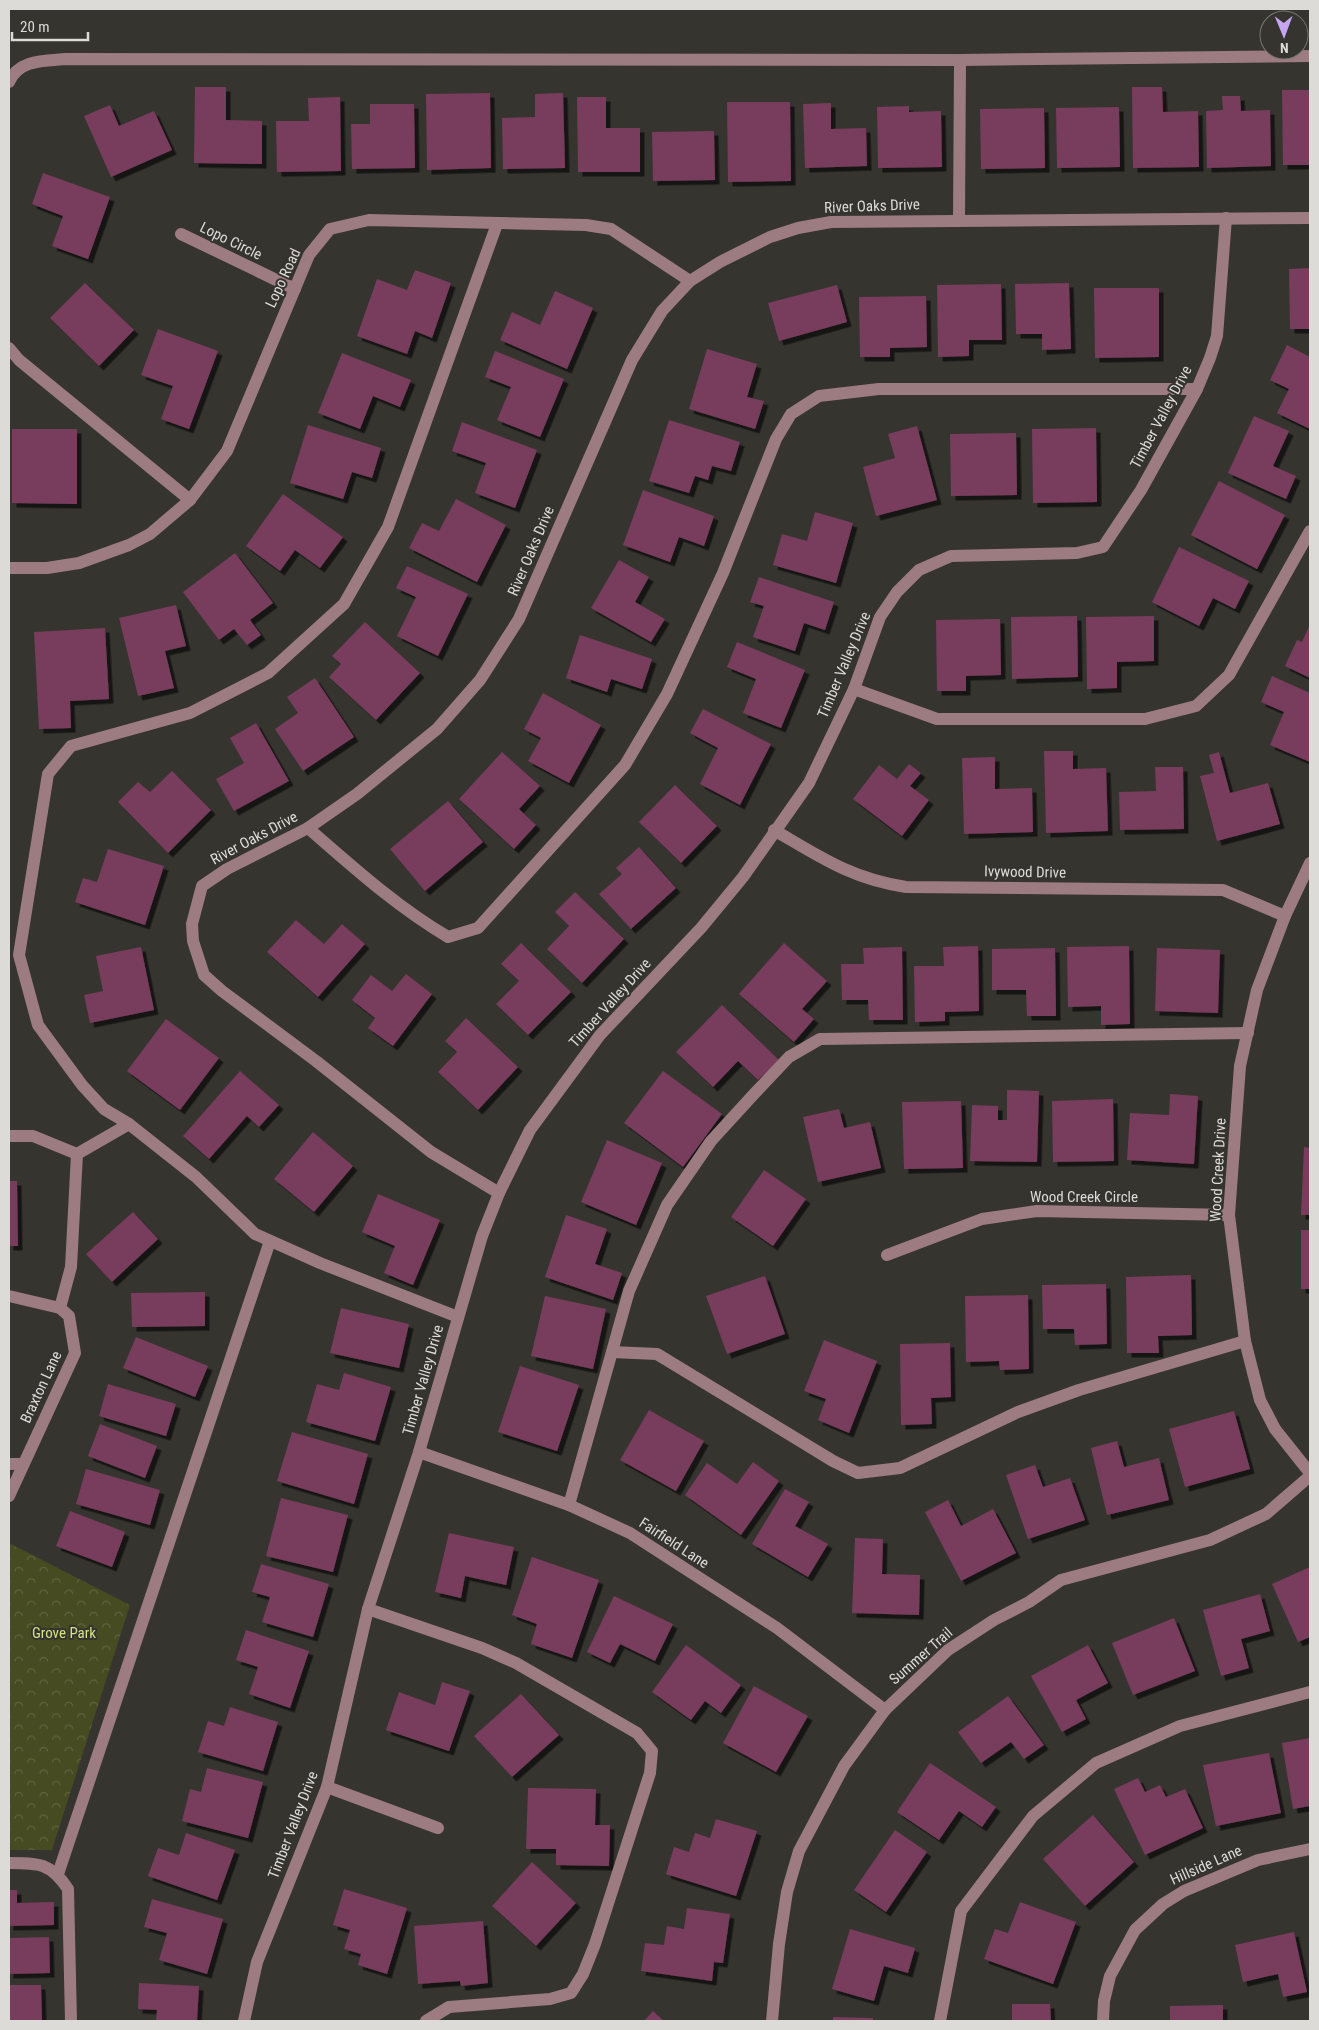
<svg xmlns="http://www.w3.org/2000/svg" width="1319" height="2030" font-family="'Roboto Condensed',sans-serif">
<style>
.park{fill:url(#park-crowns)}
.building{fill:#783c5c;filter:url(#shadow)}
.lines{fill:none;stroke-linecap:round;stroke-linejoin:round}
.minor{stroke:#9c7b81;stroke-width:12}
.labels{text-anchor:middle;stroke-width:4;stroke-linejoin:round;paint-order:stroke}
.street-label{font-size:15px;fill:#dcdbd8;stroke:#35342f}
.park-label{font-size:15px;fill:#d6e381;stroke:#35342f}
</style>
<defs>
<pattern id="park-crowns" width="20" height="18" patternUnits="userSpaceOnUse" patternTransform="scale(1.25)"><rect width="20" height="18" fill="#464b21"/><path d="M2 6a3 3 0 1 1 6 0M12 15a3 3 0 1 1 6 0" fill="none" stroke="#606440"/></pattern>
<filter id="shadow"><feDropShadow dx="4.5" dy="4.5" stdDeviation="0" flood-color="#0009"/></filter>
</defs>
<rect width="100%" height="100%" fill="#35342f"/>
<path class="park" d="M9,1543L130,1605L52,1850H9Z"/>
<g class="building">
<path d="M195,87H226V120L262,121V164L194,163Z"/>
<path d="M1132,87H1162L1163,112L1198,111L1199,167L1133,168Z"/>
<path d="M1282,90H1310V165H1283Z"/>
<path d="M490,93L491,168L427,170L426,94Z"/>
<path d="M563,93L565,168L503,169L502,118L535,117V94Z"/>
<path d="M1222,96H1240L1241,111L1270,110L1271,166L1207,168L1206,111L1223,110Z"/>
<path d="M340,97L341,171L277,172L276,121H309L308,98Z"/>
<path d="M577,97H606V128H640V172H578Z"/>
<path d="M727,102H790L791,181L728,182Z"/>
<path d="M831,103V129L866,128L867,166L805,168L803,104Z"/>
<path d="M370,104H414L415,168L352,169L351,124H370Z"/>
<path d="M110,105L119,126L154,111L172,150L111,177L84,116Z"/>
<path d="M909,106V112L941,111L942,167L878,168L877,107Z"/>
<path d="M1119,107L1120,167L1057,168L1056,108Z"/>
<path d="M1044,108L1045,168L981,169L980,109Z"/>
<path d="M714,131L715,180L653,181L652,132Z"/>
<path d="M43,173L110,197L88,259L52,246L63,216L32,204Z"/>
<path d="M1310,268V329H1290L1289,269Z"/>
<path d="M415,270L451,283L432,338L415,331L407,354L357,336L377,279L407,290Z"/>
<path d="M85,283L134,330L99,366L50,318Z"/>
<path d="M1069,283L1071,349L1042,350V334H1016L1015,284Z"/>
<path d="M1001,284L1002,340H969V356L938,357L937,285Z"/>
<path d="M837,285L847,322L779,341L768,303Z"/>
<path d="M1094,288H1159V357L1095,358Z"/>
<path d="M555,291L593,308L567,369L500,340L512,312L540,325Z"/>
<path d="M926,296L927,347L890,348V357H860L859,297Z"/>
<path d="M158,329L218,351L189,429L161,419L173,386L141,375Z"/>
<path d="M1287,345L1310,357V429L1277,413L1289,389L1270,380Z"/>
<path d="M707,349L757,364L747,397L764,401L755,429L689,409Z"/>
<path d="M495,351L564,379L540,437L497,420L511,387L485,377Z"/>
<path d="M342,353L411,380L400,407L373,396L360,429L318,413Z"/>
<path d="M1254,416L1289,431L1273,466L1296,476L1286,499L1228,473Z"/>
<path d="M669,420L740,442L731,471L712,466L708,480L695,476L689,493L649,481Z"/>
<path d="M462,422L537,450L515,508L475,493L486,463L452,451Z"/>
<path d="M308,425L381,448L372,478L352,472L343,499L290,483Z"/>
<path d="M917,426L937,500L876,516L863,467L895,458L888,434Z"/>
<path d="M1096,428L1097,502L1033,503L1032,429Z"/>
<path d="M12,429H77V504L12,503Z"/>
<path d="M1016,433L1017,495L951,496L950,434Z"/>
<path d="M1219,481L1285,515L1257,569L1191,535Z"/>
<path d="M643,490L714,516L704,546L679,537L670,562L623,545Z"/>
<path d="M283,494L343,537L320,568L295,550L280,571L246,546Z"/>
<path d="M456,499L506,525L477,582L409,548L422,523L439,531Z"/>
<path d="M815,512L853,523L836,583L773,565L782,534L807,541Z"/>
<path d="M1179,547L1249,581L1235,609L1213,598L1199,626L1152,602Z"/>
<path d="M235,553L273,603L250,620L261,635L247,645L234,629L219,640L183,592Z"/>
<path d="M619,560L649,577L635,602L665,619L651,642L591,608Z"/>
<path d="M407,566L468,594L438,656L397,636L416,597L396,588Z"/>
<path d="M759,577L834,602L825,630L804,623L795,651L753,637L764,606L750,602Z"/>
<path d="M176,605L186,646L165,651L174,688L138,696L119,618Z"/>
<path d="M1077,616L1078,677L1012,679L1011,617Z"/>
<path d="M1154,616V661L1117,662V688L1087,689L1086,617Z"/>
<path d="M1000,619L1001,675L966,676V691H937L936,620Z"/>
<path d="M365,622L420,673L376,720L329,677L341,664L332,656Z"/>
<path d="M1310,624V678L1285,666L1297,640L1302,642Z"/>
<path d="M105,628L109,699L70,701L71,728L39,729L34,632Z"/>
<path d="M580,635L652,659L642,689L611,679L607,692L566,678Z"/>
<path d="M737,642L805,670L781,728L743,713L756,679L727,667Z"/>
<path d="M1272,676L1310,693V762L1270,745L1284,712L1261,702Z"/>
<path d="M315,678L354,737L303,771L275,729L298,713L287,697Z"/>
<path d="M543,693L601,725L569,783L528,761L541,738L524,729Z"/>
<path d="M703,709L771,744L740,805L700,784L718,748L690,733Z"/>
<path d="M256,723L289,781L234,811L216,779L244,763L230,738Z"/>
<path d="M1044,751H1073V769L1106,768L1108,831L1046,833Z"/>
<path d="M502,752L540,786L519,809L536,825L514,849L459,799Z"/>
<path d="M1219,752L1230,793L1268,783L1280,824L1217,841L1200,776L1214,773L1209,755Z"/>
<path d="M995,757V789L1032,788L1033,832L964,834L962,758Z"/>
<path d="M909,764L921,773L910,786L929,800L902,836L853,799L879,765L897,779Z"/>
<path d="M1155,767H1183L1184,829L1120,830L1119,792L1156,791Z"/>
<path d="M172,771L211,810L168,853L118,802L138,782L150,792Z"/>
<path d="M675,785L717,826L681,863L639,822Z"/>
<path d="M448,801L483,842L425,891L390,849Z"/>
<path d="M639,847L676,888L631,929L599,894L622,874L616,868Z"/>
<path d="M108,849L164,866L145,925L75,902L83,878L97,882Z"/>
<path d="M575,892L624,939L582,983L547,949L569,926L555,912Z"/>
<path d="M296,920L324,944L342,924L365,944L318,997L267,952Z"/>
<path d="M521,943L571,992L528,1035L496,1004L519,981L501,964Z"/>
<path d="M784,943L827,981L802,1009L814,1019L794,1042L739,994Z"/>
<path d="M978,946L979,1011L945,1012V1021L915,1022L914,966H944L943,947Z"/>
<path d="M1129,946L1130,1024L1101,1025V1006L1068,1007L1067,947Z"/>
<path d="M141,947L154,1010L90,1023L84,995L103,991L96,956Z"/>
<path d="M902,947L903,1020H869L868,1000H842L841,964H864L863,948Z"/>
<path d="M1055,948L1056,1016H1027L1026,990H992V949Z"/>
<path d="M1157,948L1220,950L1218,1013L1155,1011Z"/>
<path d="M406,974L432,994L393,1046L368,1028L375,1018L352,1000L371,975L392,991Z"/>
<path d="M722,1005L779,1060L758,1080L738,1061L713,1087L676,1052Z"/>
<path d="M466,1018L518,1067L478,1110L438,1072L457,1052L445,1041Z"/>
<path d="M166,1019L219,1058L180,1110L127,1071Z"/>
<path d="M240,1071L279,1105L259,1127L247,1116L209,1159L183,1136Z"/>
<path d="M663,1071L722,1114L683,1167L624,1123Z"/>
<path d="M1007,1090L1039,1091L1037,1162L970,1161L972,1105L998,1106V1120H1007Z"/>
<path d="M1170,1094L1198,1096L1194,1164L1127,1160L1130,1113L1169,1115Z"/>
<path d="M1113,1099L1114,1161L1053,1162L1052,1101Z"/>
<path d="M961,1101L963,1168L904,1169L902,1102Z"/>
<path d="M839,1109L844,1128L870,1122L881,1168L818,1182L803,1117Z"/>
<path d="M313,1132L353,1166L314,1212L274,1179Z"/>
<path d="M607,1140L662,1163L636,1225L581,1202Z"/>
<path d="M1304,1147L1310,1148V1215H1301Z"/>
<path d="M764,1170L806,1199L773,1246L731,1217Z"/>
<path d="M9,1181H17L18,1246H9Z"/>
<path d="M378,1194L440,1220L413,1285L384,1273L395,1246L362,1232Z"/>
<path d="M133,1212L158,1239L112,1282L86,1254Z"/>
<path d="M566,1215L607,1229L595,1264L622,1273L613,1300L545,1277Z"/>
<rect x="1301" y="1230" width="9" height="59"/>
<path d="M1191,1275L1192,1335L1158,1336L1159,1353H1127L1126,1277Z"/>
<path d="M765,1276L785,1334L727,1354L706,1296Z"/>
<path d="M1106,1284L1107,1344L1075,1345L1074,1329H1043L1042,1285Z"/>
<path d="M205,1292V1326L132,1327L131,1293Z"/>
<path d="M1028,1295L1029,1369L1000,1370L999,1361L966,1362L965,1296Z"/>
<path d="M545,1296L606,1309L593,1369L531,1356Z"/>
<path d="M341,1308L409,1324L399,1368L330,1353Z"/>
<path d="M136,1337L208,1366L195,1397L123,1368Z"/>
<path d="M824,1340L877,1361L849,1433L818,1420L826,1399L804,1391Z"/>
<path d="M950,1343L951,1397L931,1398L932,1424L901,1425L900,1344Z"/>
<path d="M520,1366L579,1385L557,1451L498,1432Z"/>
<path d="M344,1373L391,1387L375,1441L306,1422L317,1384L339,1390Z"/>
<path d="M108,1384L176,1404L166,1436L99,1416Z"/>
<path d="M649,1410L704,1441L676,1491L620,1460Z"/>
<path d="M1234,1411L1250,1469L1185,1487L1169,1429Z"/>
<path d="M100,1424L157,1446L145,1478L88,1456Z"/>
<path d="M292,1432L368,1454L354,1504L277,1481Z"/>
<path d="M1117,1441L1124,1467L1159,1458L1169,1500L1107,1515L1091,1448Z"/>
<path d="M753,1462L779,1481L741,1535L685,1495L707,1463L737,1484Z"/>
<path d="M1035,1465L1043,1487L1070,1478L1085,1520L1028,1539L1006,1475Z"/>
<path d="M86,1469L160,1490L150,1525L76,1504Z"/>
<path d="M785,1489L809,1502L795,1526L828,1544L808,1577L752,1544Z"/>
<path d="M281,1498L348,1515L333,1572L266,1556Z"/>
<path d="M948,1500L961,1526L993,1509L1016,1553L961,1581L925,1512Z"/>
<path d="M70,1511L125,1532L112,1567L56,1546Z"/>
<path d="M449,1533L514,1547L506,1585L465,1576L461,1598L435,1592Z"/>
<path d="M855,1538L883,1539L882,1574L920,1575L919,1615L852,1613Z"/>
<path d="M532,1557L599,1580L572,1658L531,1644L537,1624L512,1615Z"/>
<path d="M261,1564L329,1584L313,1637L262,1622L270,1597L252,1592Z"/>
<path d="M1310,1567V1637L1298,1642L1272,1584Z"/>
<path d="M1260,1594L1270,1631L1241,1639L1249,1668L1221,1676L1203,1610Z"/>
<path d="M614,1596L673,1624L655,1661L620,1644L610,1663L587,1652Z"/>
<path d="M1174,1618L1195,1671L1133,1695L1112,1643Z"/>
<path d="M246,1630L309,1651L290,1708L249,1694L258,1667L236,1660Z"/>
<path d="M686,1645L741,1685L721,1713L705,1701L691,1720L652,1692Z"/>
<path d="M1088,1645L1108,1683L1076,1700L1086,1719L1062,1732L1031,1676Z"/>
<path d="M442,1682L470,1691L449,1751L386,1730L399,1692L435,1705Z"/>
<path d="M754,1686L808,1716L776,1772L723,1743Z"/>
<path d="M521,1694L559,1735L512,1777L474,1736Z"/>
<path d="M1008,1696L1044,1745L1024,1759L1011,1742L981,1763L958,1732Z"/>
<path d="M230,1707L278,1722L263,1771L198,1752L208,1721L224,1726Z"/>
<path d="M1310,1738V1806L1293,1809L1282,1743Z"/>
<path d="M1269,1753L1281,1813L1216,1826L1203,1765Z"/>
<path d="M930,1763L996,1807L982,1827L959,1811L939,1840L897,1812Z"/>
<path d="M207,1768L263,1782L248,1838L182,1821L190,1789L201,1792Z"/>
<path d="M1138,1778L1145,1792L1160,1785L1166,1797L1185,1789L1203,1828L1145,1855L1114,1789Z"/>
<path d="M528,1788L596,1789L595,1825H610L609,1866L556,1865V1849H526Z"/>
<path d="M1093,1815L1134,1862L1085,1906L1043,1859Z"/>
<path d="M716,1819L757,1831L736,1896L666,1874L674,1847L689,1852L695,1833L710,1838Z"/>
<path d="M895,1830L927,1852L886,1912L854,1890Z"/>
<path d="M186,1833L235,1850L217,1900L148,1876L158,1848L179,1855Z"/>
<path d="M532,1862L576,1903L536,1946L492,1906Z"/>
<path d="M344,1889L407,1908L387,1974L358,1965L361,1954L344,1949L350,1930L333,1925Z"/>
<path d="M9,1890H17V1903L54,1902V1925L9,1926Z"/>
<path d="M152,1899L223,1919L207,1974L159,1960L167,1933L144,1927Z"/>
<path d="M1020,1902L1076,1922L1053,1984L984,1959L995,1929L1008,1933Z"/>
<path d="M687,1908L730,1914L723,1963L714,1962L712,1981L641,1971L645,1943L664,1945L667,1926L684,1929Z"/>
<path d="M483,1921L488,1983L461,1986L460,1981L418,1984L414,1926Z"/>
<path d="M850,1929L915,1948L908,1973L884,1966L874,2001L832,1989Z"/>
<path d="M1294,1932L1307,1992L1283,1997L1278,1974L1243,1982L1235,1945Z"/>
<path d="M49,1937L50,1973L9,1974V1938Z"/>
<path d="M139,1983L199,1986L197,2021H156L157,2010L138,2009Z"/>
<path d="M9,1985H41L42,2020H9Z"/>
<path d="M1012,2004H1050L1051,2021H1012Z"/>
<path d="M1223,2005V2021H1170V2006Z"/>
<path d="M653,2011L664,2021H644Z"/>
<path d="M833,2017L873,2018V2021H833Z"/>
</g>
<g class="lines">
<g class="minor">
<path d="M9,82C19,59 45,61 66,59L960,60L1310,56"/>
<path d="M959,220L960,60"/>
<path d="M181,234L295,289"/>
<path d="M9,348L19,360L190,500"/>
<path d="M9,568H47L79,563L129,545L150,534L190,500L227,451L309,255L330,229L369,220L586,225L611,229L690,281"/>
<path d="M854,689L937,719H1145L1196,706L1229,675L1310,531"/>
<path d="M308,828C353,867 397,907 448,937L478,928L625,765L667,694L723,573L776,439L791,414L819,396L879,389H1197"/>
<path d="M774,830C820,857 852,879 906,887L1223,890L1285,916"/>
<path d="M1310,863L1285,916L1257,990L1240,1066L1229,1215L1245,1341L1260,1400L1275,1429L1310,1473"/>
<path d="M9,1136H33L77,1154L71,1267L60,1308"/>
<path d="M77,1154L129,1124"/>
<path d="M499,1193L431,1152L316,1061L222,991L204,975L193,941L192,924L202,886L227,869L308,828L357,794L437,729L480,680L519,619L632,360L662,311L690,281L720,262L770,237L798,228L831,222L1310,218"/>
<path d="M887,1255L982,1219L1037,1211L1229,1215"/>
<path d="M9,1296L60,1308L69,1316L75,1353L9,1496"/>
<path d="M458,1317L320,1263L255,1234L196,1177L129,1124L104,1109L82,1085L38,1025L19,955L48,774L71,746L190,713L268,673L344,604L388,527L497,224"/>
<path d="M612,1352L657,1354L833,1461L858,1473L900,1468L1018,1412L1079,1390L1245,1341"/>
<path d="M419,1452L569,1505L630,1533L777,1628L885,1710"/>
<path d="M9,1464H23"/>
<path d="M569,1505L629,1291L667,1205L711,1141L754,1094L789,1057L820,1039L1248,1033"/>
<path d="M368,1609L482,1648L516,1663L637,1733L652,1751L650,1773L595,1944L583,1974L571,1993L550,1999L449,2007L426,2021"/>
<path d="M327,1787L438,1828"/>
<path d="M9,1863C39,1863 51,1863 68,1889L71,2021"/>
<path d="M58,1874L270,1241"/>
<path d="M244,2021L257,1962L327,1787L368,1609L419,1452L482,1236L499,1193L530,1130L600,1035L701,928L743,877L809,783L854,689L880,617L897,592L919,570L951,556L1077,553L1103,547L1141,490L1197,389L1210,358L1217,336L1226,218"/>
<path d="M772,2021L779,1944L787,1892L799,1851L844,1766L885,1710L948,1650L994,1620L1029,1602L1061,1580L1210,1540L1266,1514L1310,1476"/>
<path d="M940,2021L961,1911L1033,1816L1096,1763L1180,1726L1310,1692"/>
<path d="M1103,2021L1104,2001L1110,1976L1135,1930L1163,1904L1184,1891L1258,1860L1310,1849"/>
</g>
</g>
<g class="labels">
<g class="street-label">
<text transform="translate(872 206) rotate(-2)" y="5">River Oaks Drive</text>
<text transform="translate(231 241) rotate(26)" y="5">Lopo Circle</text>
<text transform="translate(283 278) rotate(-65)" y="5">Lopo Road</text>
<text transform="translate(1161 417) rotate(-62)" y="5">Timber Valley Drive</text>
<text transform="translate(531 551) rotate(-67)" y="5">River Oaks Drive</text>
<text transform="translate(844 665) rotate(-67)" y="5">Timber Valley Drive</text>
<text transform="translate(254 838) rotate(-28)" y="5">River Oaks Drive</text>
<text transform="translate(1025 872) rotate(1)" y="5">Ivywood Drive</text>
<text transform="translate(610 1003) rotate(-48)" y="5">Timber Valley Drive</text>
<text transform="translate(1218 1170) rotate(-87)" y="5">Wood Creek Drive</text>
<text x="1084" y="1202">Wood Creek Circle</text>
<text transform="translate(423 1380) rotate(-74)" y="5">Timber Valley Drive</text>
<text transform="translate(41 1387) rotate(-65)" y="5">Braxton Lane</text>
<text transform="translate(674 1543) rotate(33)" y="5">Fairfield Lane</text>
<text transform="translate(921 1656) rotate(-41)" y="5">Summer Trail</text>
<text transform="translate(293 1825) rotate(-69)" y="5">Timber Valley Drive</text>
<text transform="translate(1206 1865) rotate(-24)" y="5">Hillside Lane</text>
</g>
<g class="park-label">
<text x="64" y="1638">Grove Park</text>
</g>
</g>
<rect width="1319" height="2030" fill="none" stroke="#dcdbd8" stroke-width="20"/>
<g transform="translate(1284 35) rotate(179)"><circle r="24" fill="#35342f" stroke="#787773"/>
<path d="M0-4L9 19L0 12L-9 19Z" fill="#c6a6f0"/>
<text y="-8" font-size="14" font-weight="bold" text-anchor="middle" fill="#dcdbd8">N</text>
</g>
<path d="M12 32v8h76v-8" fill="none" stroke="#dcdbd8" stroke-width="2.5"/>
<text x="20" y="32" font-size="15" fill="#dcdbd8" stroke="#35342f" stroke-width="4" paint-order="stroke">20 m</text>
</svg>
